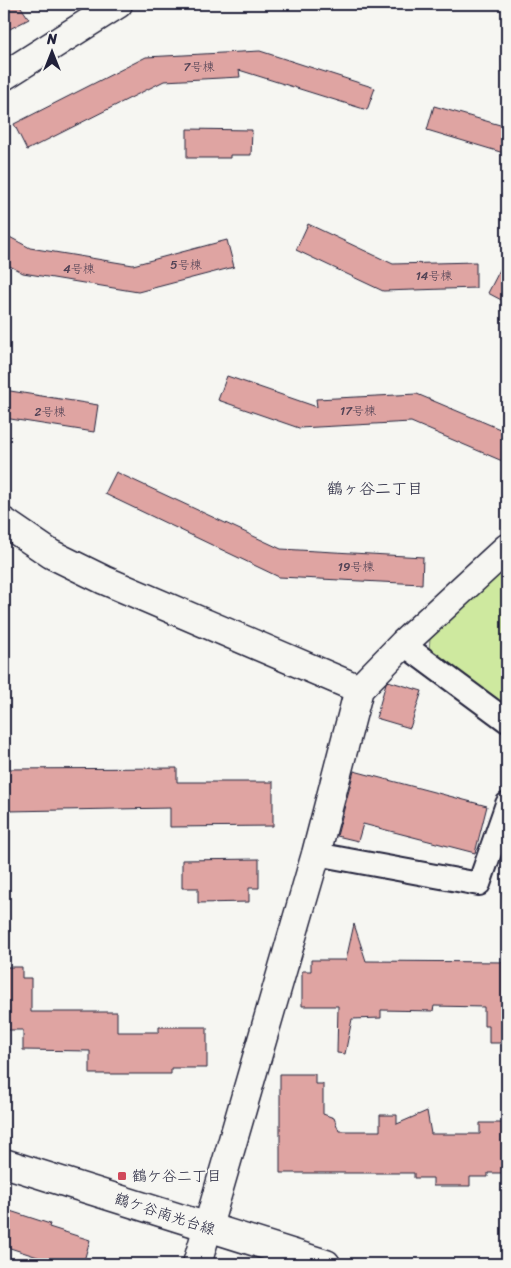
<svg xmlns="http://www.w3.org/2000/svg" width="511" height="1268" font-family="Sriracha,'Klee One',sans-serif">
<style>
.green{fill:#cee99f;stroke:#78866d}
.building{fill:#dfa4a2;stroke:#22223b}
.lines{fill:none;stroke-linecap:round;stroke-linejoin:round}
.street-casing{stroke:#22223b;stroke-width:26}
.secondary-casing{stroke:#22223b;stroke-width:31}
.street{stroke:#f6f6f2;stroke-width:22}
.secondary{stroke:#f6f6f2;stroke-width:28}
.poi-dot{fill:#d1495b;stroke:#f6f6f2;stroke-width:2}
.labels{text-anchor:middle;stroke-width:4;stroke-linejoin:round;paint-order:stroke}
.number-label{font-size:12px;fill:#514255}
.poi-label{font-size:15px;fill:#22223b;stroke:#f6f6f2;text-anchor:start}
.street-label{font-size:15px;fill:#22223b;stroke:#f6f6f2}
.neighbourhood-label{font-size:16px;fill:#22223b;stroke:#f6f6f2}
</style>
<rect width="100%" height="100%" fill="#f6f6f2"/>
<filter id="ink" filterUnits="userSpaceOnUse"><feTurbulence type="fractalNoise" baseFrequency=".02" numOctaves="2"/><feDisplacementMap in="SourceGraphic" scale="10" xChannelSelector="R" yChannelSelector="G"/><feConvolveMatrix kernelMatrix="1 2 1 2 8 2 1 2 1" color-interpolation-filters="sRGB"/></filter>
<g filter="url(#ink)">
<path class="green" d="M507,568V711L429,651L430,638Z"/>
<g class="building">
<path d="M4,4H19L29,19L4,32Z"/>
<path d="M260,51L375,88L367,110L239,70L240,77L164,81L27,150L14,124L146,57Z"/>
<path d="M434,106L507,127V154L427,130Z"/>
<path d="M187,129L252,130L251,155H230V158H187Z"/>
<path d="M308,224L393,264L476,262V288L383,291L296,250Z"/>
<path d="M4,234L30,248L133,265L227,240L234,267L138,292L23,273L4,263Z"/>
<path d="M507,256V303L488,293Z"/>
<path d="M227,376L317,407L316,399L417,394L507,432V463L411,422L299,428L218,400Z"/>
<path d="M4,390L98,405L94,432L4,418Z"/>
<path d="M116,472L281,549L423,557L422,584L279,577L105,494Z"/>
<path d="M388,681L422,691L410,728L376,718L386,683Z"/>
<path d="M177,768V782H273V826L170,827V808L8,811V795H4V769Z"/>
<path d="M354,771L487,806L475,853L363,824L358,841L337,836Z"/>
<path d="M259,859V888H249V902L198,903V888H182V860Z"/>
<path d="M354,924L366,961L507,962V1043H489V1026H484V1007L434,1006L433,1011L381,1010V1018L352,1019L345,1054L337,1053L338,1006H302V971H311V960H346Z"/>
<path d="M4,967H22V978H31V1012H117V1032H159V1027H207V1068H171V1074H90V1051L23,1050V1030H4Z"/>
<path d="M280,1074H315V1084H323V1114L334,1118L339,1131H380V1115H397V1124L427,1111L431,1134H480V1123H507V1173H488V1177H470V1186H433V1178H414V1173H280Z"/>
<path d="M4,1209L50,1224L49,1227L90,1240L83,1264L65,1259L63,1264H59L4,1246Z"/>
</g>
<g class="lines">
<g class="street-casing">
<g id="street">
<path d="M403,644L507,721"/>
<path d="M316,854L479,884L507,804"/>
</g>
</g>
<g class="secondary-casing">
<g id="secondary">
<path d="M4,76L118,4"/>
<path d="M4,522L51,554L104,580L359,689"/>
<path d="M4,1163L326,1264"/>
<path d="M197,1264L316,854L359,689L403,644L507,548"/>
</g>
</g>
<use href="#street" class="street"/>
<use href="#secondary" class="secondary"/>
</g>
</g>
<rect class="poi-dot" x="117" y="1171" width="10" height="10" rx="2.5"/>
<g class="labels">
<g class="number-label">
<text x="199" y="71">7号棟</text>
<text x="186" y="269">5号棟</text>
<text x="79" y="273">4号棟</text>
<text x="434" y="280">14号棟</text>
<text x="358" y="415">17号棟</text>
<text x="50" y="416">2号棟</text>
<text x="356" y="571">19号棟</text>
</g>
<g class="poi-label">
<text x="132" y="1181">鶴ケ谷二丁目</text>
</g>
<g class="street-label">
<text transform="translate(165 1214) rotate(18)" y="5">鶴ケ谷南光台線</text>
</g>
<g class="neighbourhood-label">
<text x="375" y="494">鶴ヶ谷二丁目</text>
</g>
</g>
<rect width="511" height="1268" fill="none" stroke="#f6f6f2" stroke-width="20"/>
<rect x="10" y="10" width="491" height="1248" fill="none" stroke="#22223b" stroke-width="2" filter="url(#ink)"/>
<g transform="translate(52 52)" stroke="#f6f6f2" stroke-width="4" paint-order="stroke">
<path d="M0-4L9 19L0 12L-9 19Z" fill="#22223b"/>
<text y="-8" font-size="14" font-weight="bold" text-anchor="middle" fill="#22223b">N</text>
</g>
</svg>
